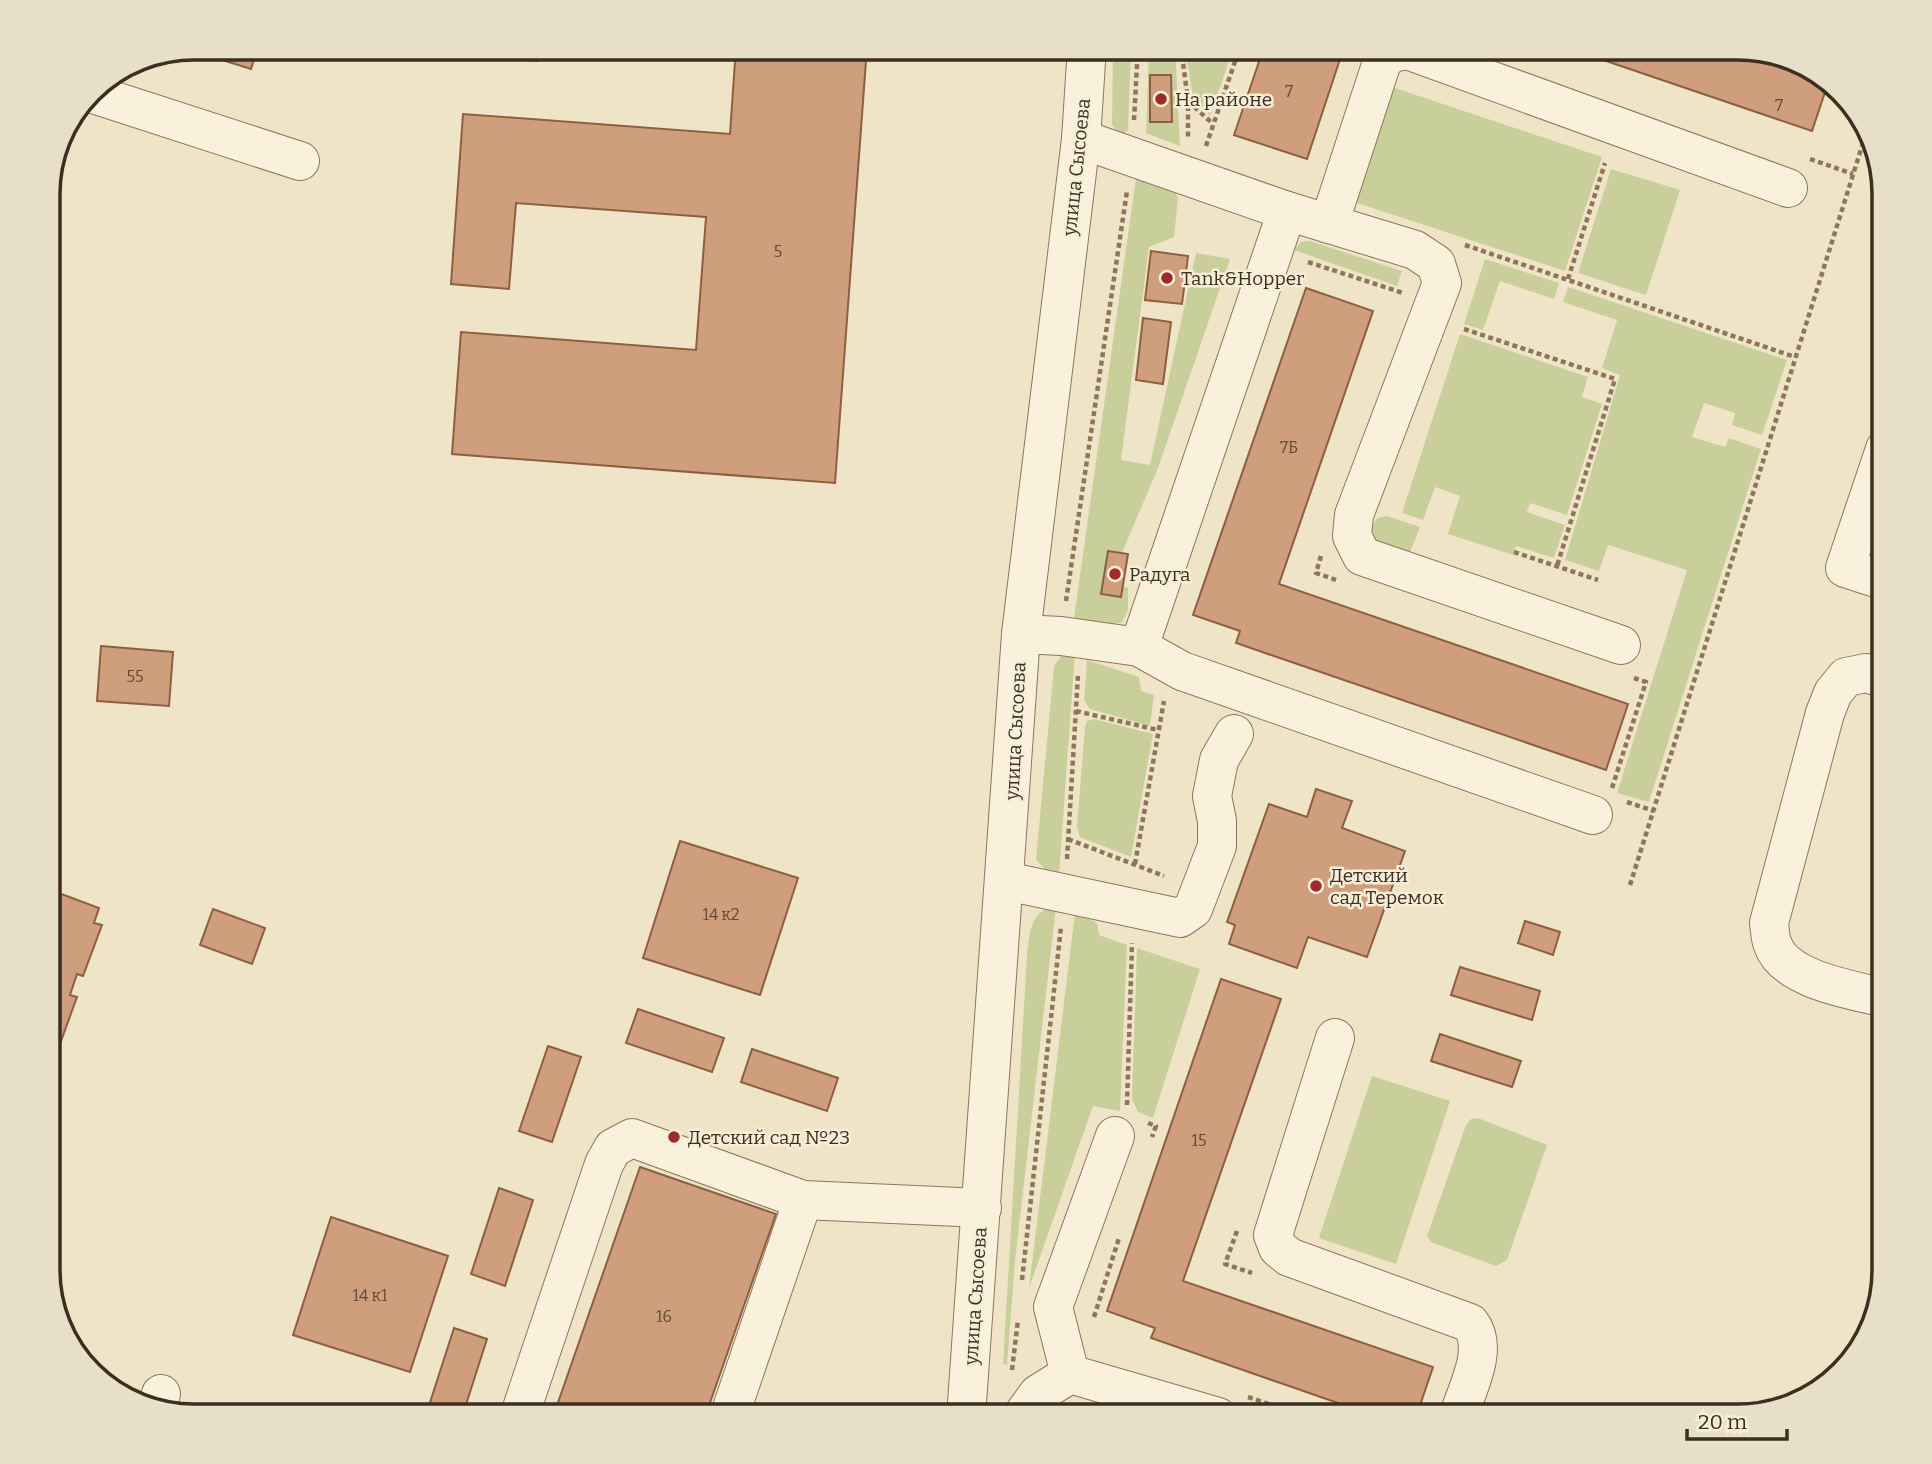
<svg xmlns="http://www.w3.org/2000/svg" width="1932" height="1464" font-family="Bitter,serif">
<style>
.green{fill:#c9cf9b}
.building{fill:#cf9f7d;stroke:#8d5f41;stroke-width:2}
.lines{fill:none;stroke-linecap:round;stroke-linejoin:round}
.minor-casing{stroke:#8d765c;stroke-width:40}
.path{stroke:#8d765c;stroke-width:4.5;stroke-dasharray:5 3.5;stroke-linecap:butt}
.minor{stroke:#faf1dc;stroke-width:38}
.poi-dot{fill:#9e2a2b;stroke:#f7eed8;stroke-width:2.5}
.labels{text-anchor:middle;stroke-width:5;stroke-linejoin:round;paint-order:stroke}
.number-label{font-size:16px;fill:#624a37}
.poi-label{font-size:19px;fill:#3d2e20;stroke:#f7eed8;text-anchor:start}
.street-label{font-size:19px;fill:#3d2e20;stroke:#f7eed8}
.rim{fill:none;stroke:#3d2e20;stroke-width:3.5}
</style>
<rect width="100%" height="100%" fill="#f0e4c8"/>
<g class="green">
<path d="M1113,47H1131L1128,130L1122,135L1117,133L1112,124Z"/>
<path d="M1149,47H1175L1180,146L1146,133Z"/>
<path d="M1185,47H1234L1210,116L1193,97Z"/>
<path d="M1389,86L1602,157L1565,271L1351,201Z"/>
<path d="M1611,169L1680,190L1646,295L1578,273Z"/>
<path d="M1136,178L1175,192L1178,198L1174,237L1149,247L1121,460L1150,465L1196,253L1230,259L1158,468L1110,581L1128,588V610L1122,622L1111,625L1074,618Z"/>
<path d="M1310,241L1402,271L1397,286L1294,250L1301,242Z"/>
<path d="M1485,259L1559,283L1554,299L1500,281L1483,330L1464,324Z"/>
<path d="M1568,287L1787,360L1762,435L1732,425L1735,413L1704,403L1692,437L1725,447L1729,438L1761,449L1649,802L1617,793L1687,570L1608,545L1599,571L1565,560L1620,375L1602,368L1617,320L1563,302Z"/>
<path d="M1460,334L1588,377L1582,397L1602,404L1567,515L1530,503L1527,512L1565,525L1554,558L1516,546L1513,555L1448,534L1460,496L1435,487L1423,520L1402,513Z"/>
<path d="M1387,516L1420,527L1407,560L1370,547L1371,528L1377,518Z"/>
<path d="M1075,653L1059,875L1046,870L1036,860L1054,666L1061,656Z"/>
<path d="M1087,660L1139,677L1141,691L1154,695L1150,726L1090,709L1084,700Z"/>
<path d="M1094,719L1153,734L1131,857L1080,837L1077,827L1085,727L1087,721Z"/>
<path d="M1056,907L1015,1261L1007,1365L1003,1364L1027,955C1030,934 1029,910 1056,907Z"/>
<path d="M1075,913L1097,923L1099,935L1127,945L1120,1111L1093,1106L1029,1288Z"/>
<path d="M1137,948L1200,969L1153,1118L1138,1112L1132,1099Z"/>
<path d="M1372,1076L1450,1101L1396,1264L1319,1238Z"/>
<path d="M1478,1118L1547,1145L1507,1260L1496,1266L1431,1242L1427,1236L1466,1125L1471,1119Z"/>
</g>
<g class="building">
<path d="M258,47L251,69L187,49L194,47Z"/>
<path d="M458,47H538L537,61L457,55Z"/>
<path d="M736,47H867L835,483L452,454L461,332L696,350L706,217L516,203L509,289L451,284L463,114L730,134Z"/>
<path d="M1264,47H1344L1307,159L1234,135Z"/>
<path d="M1565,47H1738L1829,80L1812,131Z"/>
<path d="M1150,75H1171L1172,122H1150Z"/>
<path d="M1151,251L1188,256L1182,304L1145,300Z"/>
<path d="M1306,288L1373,311L1279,584L1628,704L1606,770L1236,643L1240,631L1193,615Z"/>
<path d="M1143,318L1171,322L1163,384L1136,380Z"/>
<path d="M1108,551L1128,554L1121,597L1101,594Z"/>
<path d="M101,646L173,652L169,706L97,701Z"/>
<path d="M1316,789L1352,801L1342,828L1405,851L1367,957L1308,937L1297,968L1229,944L1235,925L1227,922L1269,804L1307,817Z"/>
<path d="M680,841L798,878L760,995L643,958Z"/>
<path d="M1885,879V918L1875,916Z"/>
<path d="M48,889L99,908L94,923L102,925L83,976L77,974L70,995L77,997L53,1063L48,1062Z"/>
<path d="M213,909L265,928L252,964L200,945Z"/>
<path d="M1525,921L1560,932L1553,955L1518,943Z"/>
<path d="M1460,967L1540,991L1532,1020L1451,995Z"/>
<path d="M1221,979L1281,999L1183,1281L1433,1367L1416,1417H1378L1151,1338L1155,1328L1107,1311Z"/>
<path d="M638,1009L724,1038L712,1072L626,1043Z"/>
<path d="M1440,1034L1521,1061L1512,1087L1431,1061Z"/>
<path d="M548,1046L581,1057L552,1142L519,1131Z"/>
<path d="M752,1049L838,1078L827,1111L741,1082Z"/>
<path d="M640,1167L776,1214L705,1417H553Z"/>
<path d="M499,1188L533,1200L505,1286L471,1274Z"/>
<path d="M331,1217L448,1256L410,1372L293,1335Z"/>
<path d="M454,1328L487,1339L462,1417H431L426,1415Z"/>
</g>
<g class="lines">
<g class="minor-casing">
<g id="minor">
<path d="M90,93L300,161"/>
<path d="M1081,139L1287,211L1415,250L1436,264L1442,283L1354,515L1352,536L1362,556L1621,645"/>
<path d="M1329,224L1382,62L1391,53L1407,50L1788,188"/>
<path d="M1885,449L1845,568L1885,581"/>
<path d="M1021,634L1061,636L1139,647L1182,671L1593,815"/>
<path d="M1139,647L1287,211"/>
<path d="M1885,679L1866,673L1846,677L1833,693L1825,713L1769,923C1770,930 1770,939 1773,945C1785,980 1853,990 1885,998"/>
<path d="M1006,881L1180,918L1193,909L1217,846V821L1212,796L1219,760L1234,734"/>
<path d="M1335,1038L1273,1235L1278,1248L1289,1257L1470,1323C1490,1348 1467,1389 1458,1417"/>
<path d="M1115,1136L1053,1307L1070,1374L1218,1417"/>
<path d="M158,1404L161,1394"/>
<path d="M1022,1416L1038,1394L1070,1374"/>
<path d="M519,1417L604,1164L613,1148L632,1138L803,1200L982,1208"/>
<path d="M729,1417L803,1200"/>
<path d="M966,1417L1021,634L1081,139L1087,47"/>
</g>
</g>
<g class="path">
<path d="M1181,47L1188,101V140"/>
<path d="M1188,101L1213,124"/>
<path d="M1134,120L1138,47"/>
<path d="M1206,146L1240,47"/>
<path d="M1810,159L1853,174"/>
<path d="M1465,245L1795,357"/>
<path d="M1308,262L1403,293"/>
<path d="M1568,279L1605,163"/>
<path d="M1464,329L1615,379L1557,566"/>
<path d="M1514,552L1598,580"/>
<path d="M1321,556L1316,573L1336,580"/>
<path d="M1066,601L1127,191"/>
<path d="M1076,711L1158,730"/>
<path d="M1612,788L1646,682L1634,678"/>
<path d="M1627,802L1654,811"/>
<path d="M1068,839L1164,876"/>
<path d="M1067,859L1078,675"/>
<path d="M1135,864L1164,701"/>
<path d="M1630,885L1868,127"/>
<path d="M1127,1105L1132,943"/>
<path d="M1148,1123L1156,1126L1152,1137"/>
<path d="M1237,1231L1225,1264L1252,1273"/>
<path d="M1022,1280L1061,927"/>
<path d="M1094,1317L1119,1238"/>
<path d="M1012,1370L1018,1320"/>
<path d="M1248,1397L1307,1417"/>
</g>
<use href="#minor" class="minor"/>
</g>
<g class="poi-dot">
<circle cx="1161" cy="99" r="7"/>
<circle cx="1167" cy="278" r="7"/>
<circle cx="1115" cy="574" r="7"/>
<circle cx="1316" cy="886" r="7"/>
<circle cx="674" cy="1137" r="7"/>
</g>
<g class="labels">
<g class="number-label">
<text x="1289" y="97">7</text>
<text x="1779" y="111">7</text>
<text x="778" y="257">5</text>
<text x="1289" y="453">7Б</text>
<text x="135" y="682">55</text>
<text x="721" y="920">14 к2</text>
<text x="1199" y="1146">15</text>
<text x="370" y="1301">14 к1</text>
<text x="664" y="1322">16</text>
</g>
<g class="poi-label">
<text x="1175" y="106">На районе</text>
<text x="1181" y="285">Tank&amp;Hopper</text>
<text x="1129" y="581">Радуга</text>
<text x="1330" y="882">Детский<tspan x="1330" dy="22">сад Теремок</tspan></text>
<text x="688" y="1144">Детский сад №23</text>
</g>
<g class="street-label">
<text transform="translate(1076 167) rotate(-84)" y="7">улица Сысоева</text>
<text transform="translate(1015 731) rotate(-87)" y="7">улица Сысоева</text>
<text transform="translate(975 1296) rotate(-86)" y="7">улица Сысоева</text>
</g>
</g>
<path d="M0 0H1932V1464H0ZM194 60H1738A134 134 0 0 1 1872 194V1270A134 134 0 0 1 1738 1404H194A134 134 0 0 1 60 1270V194A134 134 0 0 1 194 60Z" fill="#e8dfc9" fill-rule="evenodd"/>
<path class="rim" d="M194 60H1738A134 134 0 0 1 1872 194V1270A134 134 0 0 1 1738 1404H194A134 134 0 0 1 60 1270V194A134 134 0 0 1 194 60Z"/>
<path d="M1687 1429v10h100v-10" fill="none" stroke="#3d2e20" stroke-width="3.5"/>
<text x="1698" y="1429" font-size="21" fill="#3d2e20" stroke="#f7eed8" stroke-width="5" paint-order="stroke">20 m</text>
</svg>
